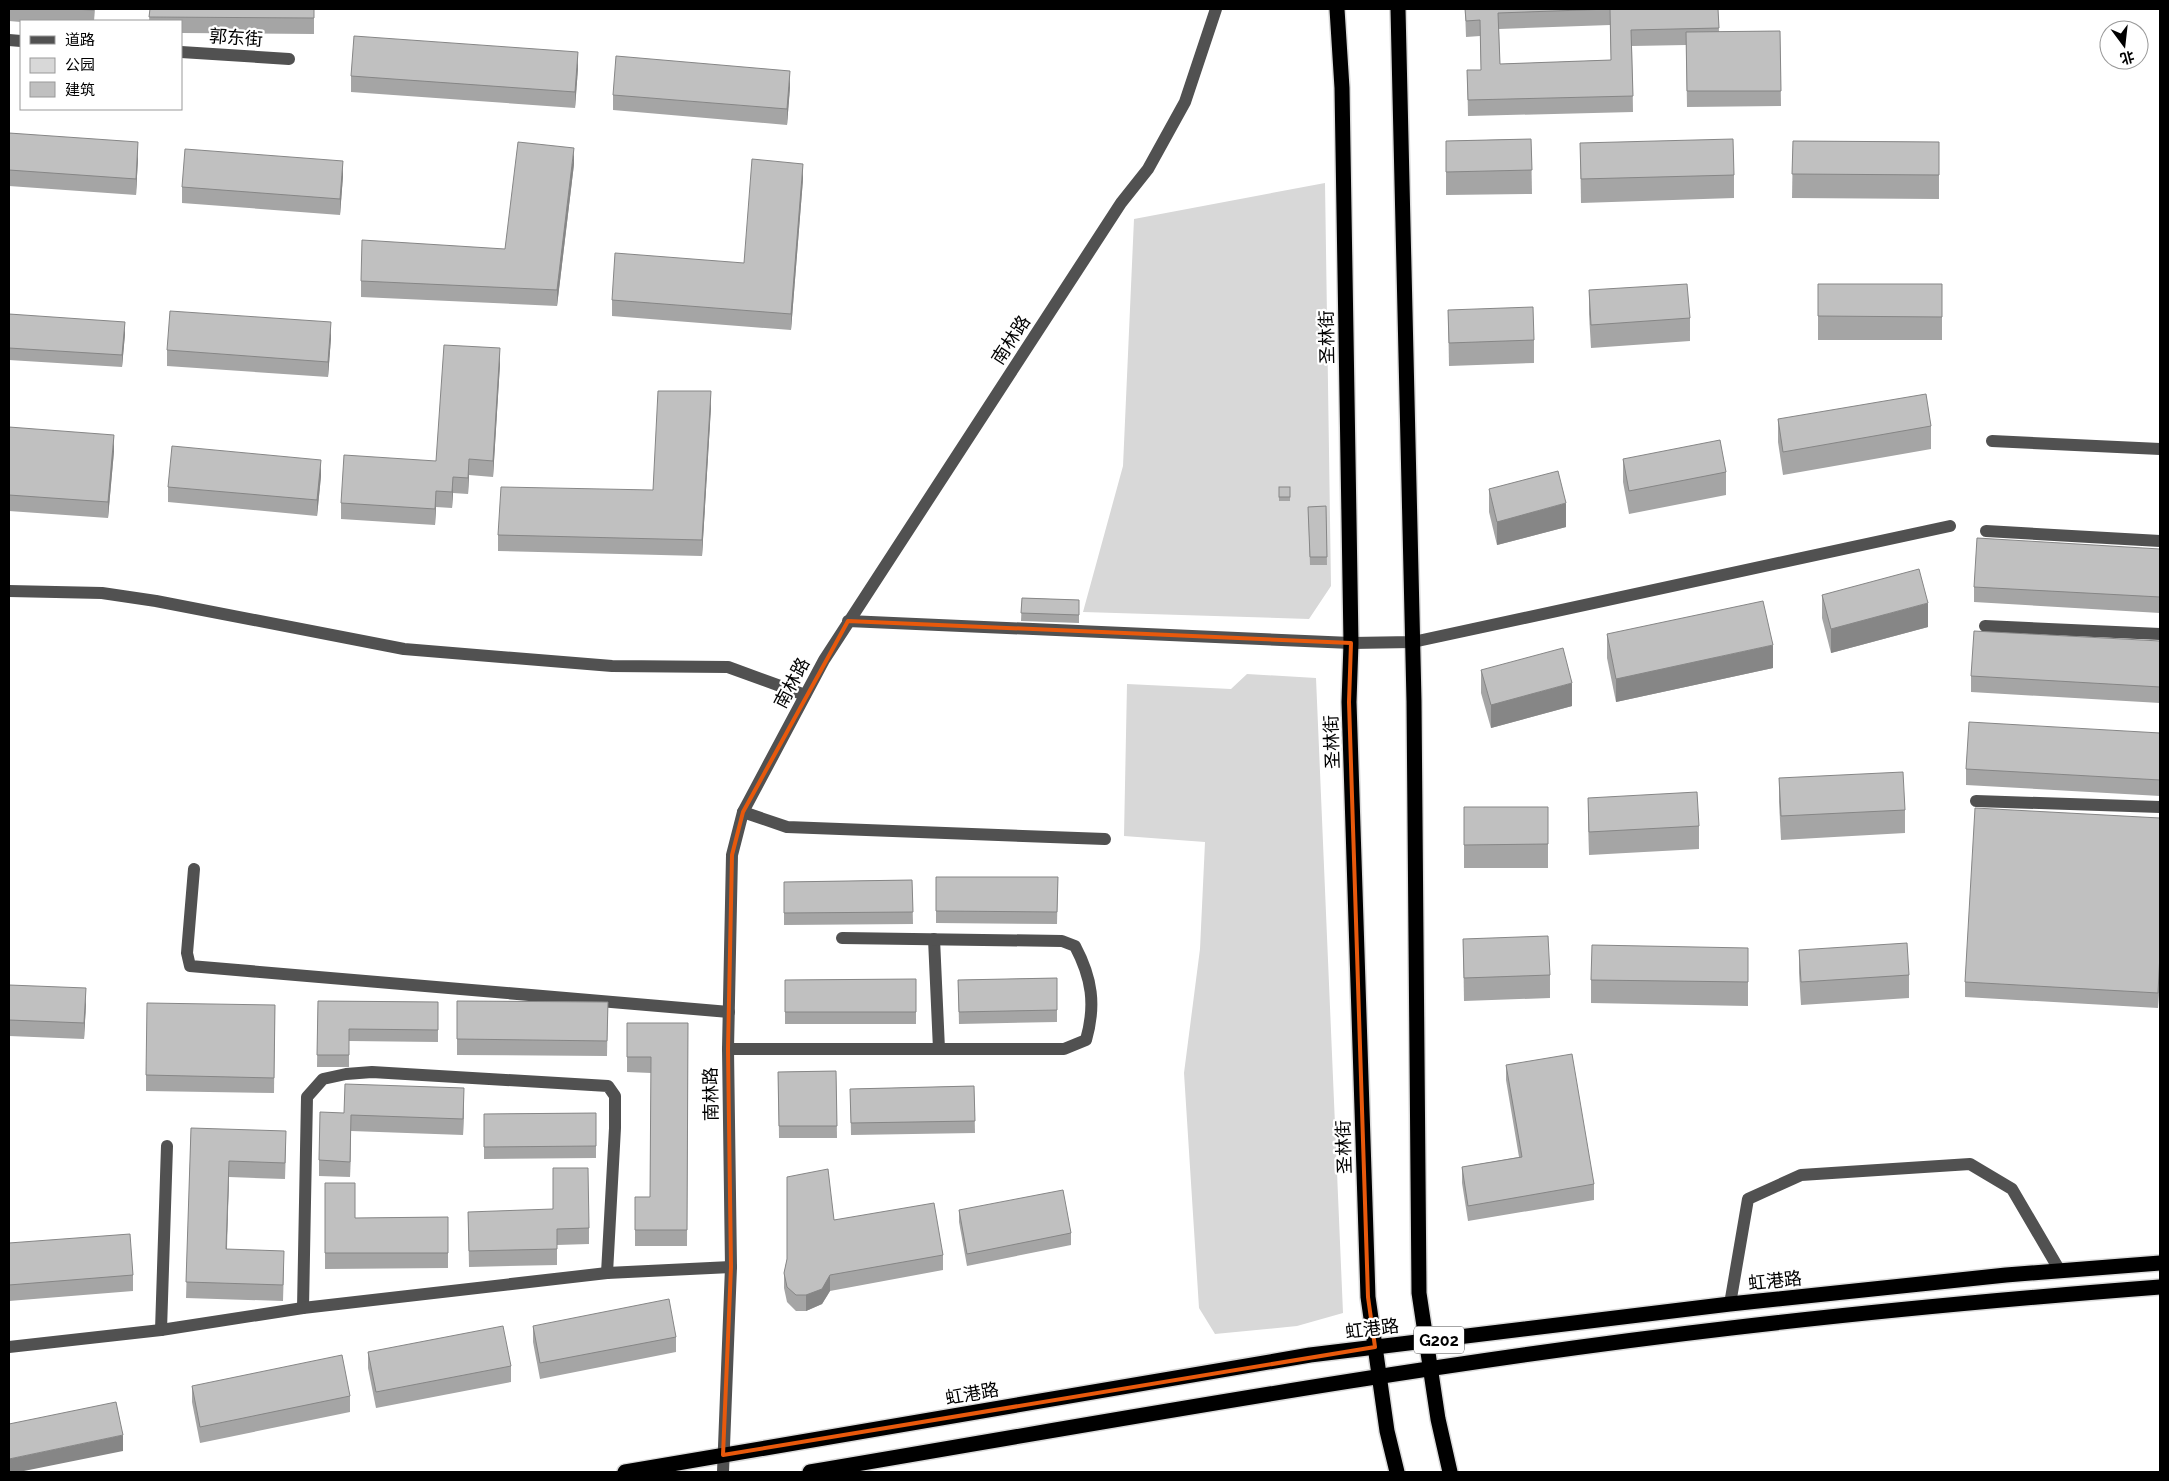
<svg xmlns="http://www.w3.org/2000/svg" width="2169" height="1481" font-family="Raleway,'Noto Sans SC',sans-serif">
<style>
.green{fill:#d8d8d8}
.lines{fill:none;stroke-linecap:round;stroke-linejoin:round}
.highway-casing{stroke:#dbdbdb;stroke-width:18}
.minor{stroke:#515151;stroke-width:12}
.highway{stroke:#000;stroke-width:15}
.wall{fill:#a5a5a5;fill-rule:evenodd}
.shaded-wall{fill:#868686}
.building{fill:#c0c0c0;stroke:#868686;fill-rule:evenodd}
.marked{fill:none;stroke:#e8590c;stroke-width:4;stroke-linejoin:round}
.labels{text-anchor:middle;stroke-width:4.5;stroke-linejoin:round;paint-order:stroke}
.shield{fill:#fff;stroke:#4c4c4c;stroke-width:1}
.shield-label{font-size:16px;font-weight:bold;fill:#000}
.street-label{font-size:18px;fill:#000;stroke:#fff}
</style>
<rect width="100%" height="100%" fill="#fff"/>
<g class="green">
<path d="M1325,183L1331,586L1309,619L1083,612L1123,466L1134,219Z"/>
<path d="M1247,674L1316,678L1343,1313L1297,1326L1215,1334L1199,1308L1184,1073L1200,949L1205,842L1124,836L1127,684L1231,689Z"/>
</g>
<g class="lines">
<g class="highway-casing">
<g id="highway">
<path d="M1337,9L1342,88L1351,643L1349,702L1368,1297L1387,1431L1397,1472"/>
<path d="M1398,9L1414,701L1419,1293L1438,1419L1450,1472"/>
<path d="M625,1472L1310,1355L1730,1304L2006,1275L2160,1263"/>
<path d="M810,1472C1117,1420 1422,1364 1731,1328C1874,1311 2017,1298 2160,1287"/>
</g>
</g>
<g class="minor">
<path d="M9,40L21,41"/>
<path d="M181,52L289,59"/>
<path d="M1992,441L2160,449"/>
<path d="M1986,531L2160,541"/>
<path d="M9,591L102,593L156,601L404,649L612,666L728,667L805,695"/>
<path d="M848,621L1351,643L1413,642L1950,526"/>
<path d="M1985,626L2160,634"/>
<path d="M1976,801L2160,807"/>
<path d="M743,812L787,827L1105,839"/>
<path d="M194,869L187,953L190,966L729,1012"/>
<path d="M934,939L939,1049"/>
<path d="M728,1049H1064L1086,1040C1096,1005 1092,978 1075,946L1062,941L842,938"/>
<path d="M1730,1304L1748,1199L1801,1175L1970,1164L2012,1189L2060,1271"/>
<path d="M303,1308L307,1097L323,1079L346,1074L372,1072L608,1086L615,1096V1128L607,1273"/>
<path d="M161,1330L167,1146"/>
<path d="M9,1347L161,1330L303,1308L607,1273L731,1267"/>
<path d="M723,1472L731,1267L728,1049L732,855L743,812L824,660L1121,203L1148,169L1185,102L1216,9"/>
</g>
<use href="#highway" class="highway"/>
</g>
<g class="wall">
<path d="M9,9H95L94,21L21,22L9,21Z"/>
<path d="M150,9H314V34L181,33V21H149Z"/>
<path d="M1465,9H1718L1719,32L1780,31L1781,106L1687,107L1686,45L1632,46L1633,112L1468,116L1467,70H1481L1480,36L1466,37ZM1610,25L1611,60L1500,64L1499,29Z"/>
<path d="M578,68L575,108L351,92V76Z"/>
<path d="M790,87L787,125L613,110V95Z"/>
<path d="M9,133L138,158L136,195L9,186Z"/>
<path d="M1531,139L1532,194L1446,195V141Z"/>
<path d="M1793,141L1939,142V199L1792,198Z"/>
<path d="M1580,143L1734,175V198L1581,203Z"/>
<path d="M574,164L557,306L361,297V281L505,249Z"/>
<path d="M343,176L340,215L182,203V187Z"/>
<path d="M803,179L791,330L612,316V300L744,263Z"/>
<rect x="1818" y="284" width="124" height="56"/>
<path d="M1589,290L1690,318V341L1591,348L1589,314Z"/>
<path d="M1448,310L1534,340V363L1449,366Z"/>
<path d="M9,314L125,334L122,367L9,360Z"/>
<path d="M331,338L328,377L167,366V350Z"/>
<path d="M500,364L493,477L469,475L468,494L453,493L452,508L436,507L435,525L341,519V503L436,461Z"/>
<path d="M711,407L702,556L498,551V535L653,490Z"/>
<path d="M1778,419L1931,426V449L1783,475L1778,442Z"/>
<path d="M9,427L114,451L108,518L9,511Z"/>
<path d="M1623,459L1726,472V495L1629,514L1623,482Z"/>
<path d="M321,476L317,516L168,502V487Z"/>
<rect x="1279" y="487" width="11" height="14"/>
<path d="M1489,489L1566,527L1497,545L1489,512Z"/>
<path d="M1326,506L1327,565H1310L1308,507Z"/>
<path d="M2160,549V613L1974,602V587Z"/>
<path d="M1822,595L1928,627L1831,653L1822,618Z"/>
<path d="M1022,598L1079,600V623L1021,621Z"/>
<path d="M1607,634L1773,668L1616,702L1607,658Z"/>
<path d="M2160,641V703L1971,692V676Z"/>
<path d="M1481,670L1572,706L1491,728L1481,693Z"/>
<path d="M2160,733V796L1966,785V769Z"/>
<path d="M1779,778L1905,810V833L1781,840L1779,802Z"/>
<path d="M1588,798L1699,826V849L1589,855L1588,821Z"/>
<rect x="1464" y="807" width="84" height="61"/>
<path d="M2160,818L2158,1008L1965,997V982Z"/>
<path d="M936,877H1058L1057,924L936,923Z"/>
<path d="M912,880L913,924L784,925V882Z"/>
<path d="M1463,939L1550,975V998L1464,1001Z"/>
<path d="M1799,950L1909,975V998L1801,1005L1799,973Z"/>
<path d="M1748,971V1006L1591,1003V980Z"/>
<path d="M1057,978V1022L959,1024L958,980Z"/>
<path d="M916,979V1024H785V980Z"/>
<path d="M9,985L86,1004L84,1039L9,1036Z"/>
<path d="M318,1001L438,1002V1042L349,1041V1067H317Z"/>
<path d="M457,1001L608,1002L607,1056L457,1055Z"/>
<path d="M275,1005L274,1093L146,1091V1075Z"/>
<path d="M627,1023H688L687,1246H635V1197H650L651,1073L627,1072Z"/>
<path d="M1506,1065L1594,1184V1200L1468,1221L1462,1183V1167L1519,1157L1506,1080Z"/>
<path d="M836,1071L837,1138H779L778,1072Z"/>
<path d="M974,1086L975,1133L851,1135L850,1089Z"/>
<path d="M464,1104L463,1135L351,1131L350,1177L319,1176V1160L344,1113Z"/>
<path d="M596,1113V1158L484,1159V1114Z"/>
<path d="M191,1128L286,1147L285,1179L229,1177L227,1249L284,1267L283,1301L186,1298Z"/>
<path d="M325,1183L355,1218L448,1217V1268L325,1269Z"/>
<path d="M959,1210L1071,1233V1245L967,1266L959,1222Z"/>
<path d="M468,1212L589,1228V1244L557,1245V1265L469,1267Z"/>
<path d="M834,1220L943,1255V1270L830,1291L822,1304L806,1311H796L787,1302L784,1288V1273L787,1259Z"/>
<path d="M9,1243L133,1275V1291L9,1301Z"/>
<path d="M533,1326L676,1337V1352L540,1379L533,1342Z"/>
<path d="M368,1352L511,1366V1382L376,1408L368,1368Z"/>
<path d="M192,1386L350,1396V1412L200,1443L192,1402Z"/>
</g>
<g class="shaded-wall">
<path d="M578,52V68L575,108V92Z"/>
<path d="M790,71V87L787,125V109Z"/>
<path d="M138,142V158L136,195V179Z"/>
<path d="M574,148V164L557,306V290Z"/>
<path d="M343,161V176L340,215V199Z"/>
<path d="M803,164V179L791,330V314Z"/>
<path d="M125,322V334L122,367V355Z"/>
<path d="M331,322V338L328,377V362Z"/>
<path d="M500,348V364L493,477V461Z"/>
<path d="M711,391V407L702,556V540Z"/>
<path d="M114,435V451L108,518V502Z"/>
<path d="M469,459V475L468,494V478Z"/>
<path d="M321,460V476L317,516V500Z"/>
<path d="M453,477V493L452,508V492Z"/>
<path d="M436,491V507L435,525V509Z"/>
<path d="M1566,503V527L1497,545V522Z"/>
<path d="M1928,603V627L1831,653V629Z"/>
<path d="M1773,645V668L1616,702V679Z"/>
<path d="M1572,683V706L1491,728V705Z"/>
<path d="M2160,953V969L2158,1008V993Z"/>
<path d="M86,988V1004L84,1039V1023Z"/>
<path d="M464,1088V1104L463,1135V1119Z"/>
<path d="M351,1115V1131L350,1177V1162Z"/>
<path d="M229,1161V1177L226,1265V1249Z"/>
<path d="M830,1275V1291L822,1304L806,1311V1295Z"/>
<path d="M123,1435V1451L19,1472H9V1459Z"/>
</g>
<g class="building">
<path d="M70,9H94V10Z"/>
<path d="M150,9H314V18L149,17Z"/>
<path d="M1465,9H1718L1719,28L1631,30L1633,96L1468,100L1467,70H1481L1480,20L1466,21ZM1610,9L1611,60L1500,64L1498,13Z"/>
<path d="M1780,31L1781,91H1687L1686,32Z"/>
<path d="M354,36L578,52L575,92L351,76Z"/>
<path d="M616,56L790,71L787,109L613,95Z"/>
<path d="M9,133L138,142L136,179L9,170Z"/>
<path d="M1531,139L1532,170L1446,172V141Z"/>
<path d="M1733,139L1734,175L1581,179L1580,143Z"/>
<path d="M1793,141L1939,142V175L1792,174Z"/>
<path d="M518,142L574,148L557,290L361,281L362,240L505,249Z"/>
<path d="M185,149L343,161L340,199L182,187Z"/>
<path d="M752,159L803,164L791,314L612,300L615,253L744,263Z"/>
<path d="M1687,284L1690,318L1591,325L1589,290Z"/>
<path d="M1818,284H1942V317L1818,316Z"/>
<path d="M1533,307L1534,340L1449,343L1448,310Z"/>
<path d="M170,311L331,322L328,362L167,350Z"/>
<path d="M9,314L125,322L122,355L9,348Z"/>
<path d="M444,345L500,348L493,461L469,459L468,478L453,477L452,492L436,491L435,509L341,503L344,455L436,461Z"/>
<path d="M658,391H711L702,540L498,535L501,487L653,490Z"/>
<path d="M1926,394L1931,426L1783,452L1778,419Z"/>
<path d="M9,427L114,435L108,502L9,495Z"/>
<path d="M1720,440L1726,472L1629,491L1623,459Z"/>
<path d="M172,446L321,460L317,500L168,487Z"/>
<path d="M1558,471L1566,503L1497,522L1489,489Z"/>
<rect x="1279" y="487" width="11" height="10"/>
<path d="M1326,506L1327,557H1310L1308,507Z"/>
<path d="M1977,538L2160,549V597L1974,587Z"/>
<path d="M1919,569L1928,603L1831,629L1822,595Z"/>
<path d="M1022,598L1079,600V615L1021,613Z"/>
<path d="M1763,601L1773,645L1616,679L1607,634Z"/>
<path d="M1974,631L2160,641V687L1971,676Z"/>
<path d="M1563,648L1572,683L1491,705L1481,670Z"/>
<path d="M1969,722L2160,733V780L1966,769Z"/>
<path d="M1903,772L1905,810L1781,816L1779,778Z"/>
<path d="M1697,792L1699,826L1589,832L1588,798Z"/>
<path d="M1464,807H1548V844L1464,845Z"/>
<path d="M1975,808L2160,818V953L2158,993L1965,982Z"/>
<path d="M936,877H1058L1057,912L936,911Z"/>
<path d="M912,880L913,912L784,913V882Z"/>
<path d="M1548,936L1550,975L1464,978L1463,939Z"/>
<path d="M1907,943L1909,975L1801,982L1799,950Z"/>
<path d="M1592,945L1748,948V982L1591,980Z"/>
<path d="M1057,978V1010L959,1012L958,980Z"/>
<path d="M916,979V1012H785V980Z"/>
<path d="M9,985L86,988L84,1023L9,1020Z"/>
<path d="M318,1001L438,1002V1030L349,1029V1055H317Z"/>
<path d="M457,1001L608,1002L607,1041L457,1039Z"/>
<path d="M147,1003L275,1005L274,1078L146,1075Z"/>
<path d="M627,1023H688L687,1230H635V1197H650L651,1057H627Z"/>
<path d="M1572,1054L1594,1184L1468,1206L1462,1167L1522,1157L1506,1065Z"/>
<path d="M836,1071L837,1126H779L778,1072Z"/>
<path d="M345,1084L464,1088L463,1119L351,1115L350,1162L319,1160L320,1112L344,1113Z"/>
<path d="M974,1086L975,1121L851,1123L850,1089Z"/>
<path d="M596,1113V1146L484,1147V1114Z"/>
<path d="M191,1128L286,1131L285,1163L229,1161L226,1249L284,1251L283,1285L186,1282Z"/>
<path d="M553,1168H588L589,1228L557,1229V1249L469,1251L468,1212L553,1209Z"/>
<path d="M828,1169L834,1220L934,1203L943,1255L830,1275L822,1289L806,1295H796L787,1287L784,1273L787,1259V1177Z"/>
<path d="M325,1183H355V1218L448,1217V1253H325Z"/>
<path d="M1063,1190L1071,1233L967,1254L959,1210Z"/>
<path d="M130,1234L133,1275L9,1285V1243Z"/>
<path d="M669,1299L676,1337L540,1363L533,1326Z"/>
<path d="M503,1326L511,1366L376,1392L368,1352Z"/>
<path d="M342,1355L350,1396L200,1427L192,1386Z"/>
<path d="M116,1402L123,1435L9,1459V1424Z"/>
</g>
<path class="marked" d="M848,621L1351,643L1349,702L1368,1297L1375,1347L723,1455L731,1267L728,1049L732,855L743,812Z"/>
<g class="labels">
<rect class="shield" x="1414" y="1326.5" width="50" height="27" rx="4"/>
<g class="shield-label">
<text x="1439" y="1346">G202</text>
</g>
<g class="street-label">
<text transform="translate(236 38) rotate(4)" y="6">郭东街</text>
<text transform="translate(1327 337) rotate(-91)" y="6">圣林街</text>
<text transform="translate(1011 340) rotate(-57)" y="6">南林路</text>
<text transform="translate(792 683) rotate(-62)" y="6">南林路</text>
<text transform="translate(1332 742) rotate(-92)" y="6">圣林街</text>
<text transform="translate(711 1094) rotate(-91)" y="6">南林路</text>
<text transform="translate(1344 1147) rotate(-92)" y="6">圣林街</text>
<text transform="translate(1775 1281) rotate(-6)" y="6">虹港路</text>
<text transform="translate(1372 1329) rotate(-7)" y="6">虹港路</text>
<text transform="translate(972 1394) rotate(-10)" y="6">虹港路</text>
</g>
</g>
<rect width="2169" height="1481" fill="none" stroke="#000000" stroke-width="20"/>
<rect x="20" y="20" width="162" height="90" fill="#ffffff" stroke="#999999"/>
<rect x="30" y="36" width="25" height="8" fill="#515151" stroke="#999999"/>
<text x="65" y="45" font-size="15" fill="#000000">道路</text>
<rect x="30" y="58" width="25" height="15" fill="#d8d8d8" stroke="#999999"/>
<text x="65" y="70" font-size="15" fill="#000000">公园</text>
<rect x="30" y="82" width="25" height="15" fill="#c0c0c0" stroke="#999999"/>
<text x="65" y="95" font-size="15" fill="#000000">建筑</text>
<g transform="translate(2124 45) rotate(165)"><circle r="24" fill="#ffffff" stroke="#999999"/>
<path d="M0-4L9 19L0 12L-9 19Z" fill="#000000"/>
<text y="-8" font-size="14" font-weight="bold" text-anchor="middle" fill="#000000">北</text>
</g>
</svg>
